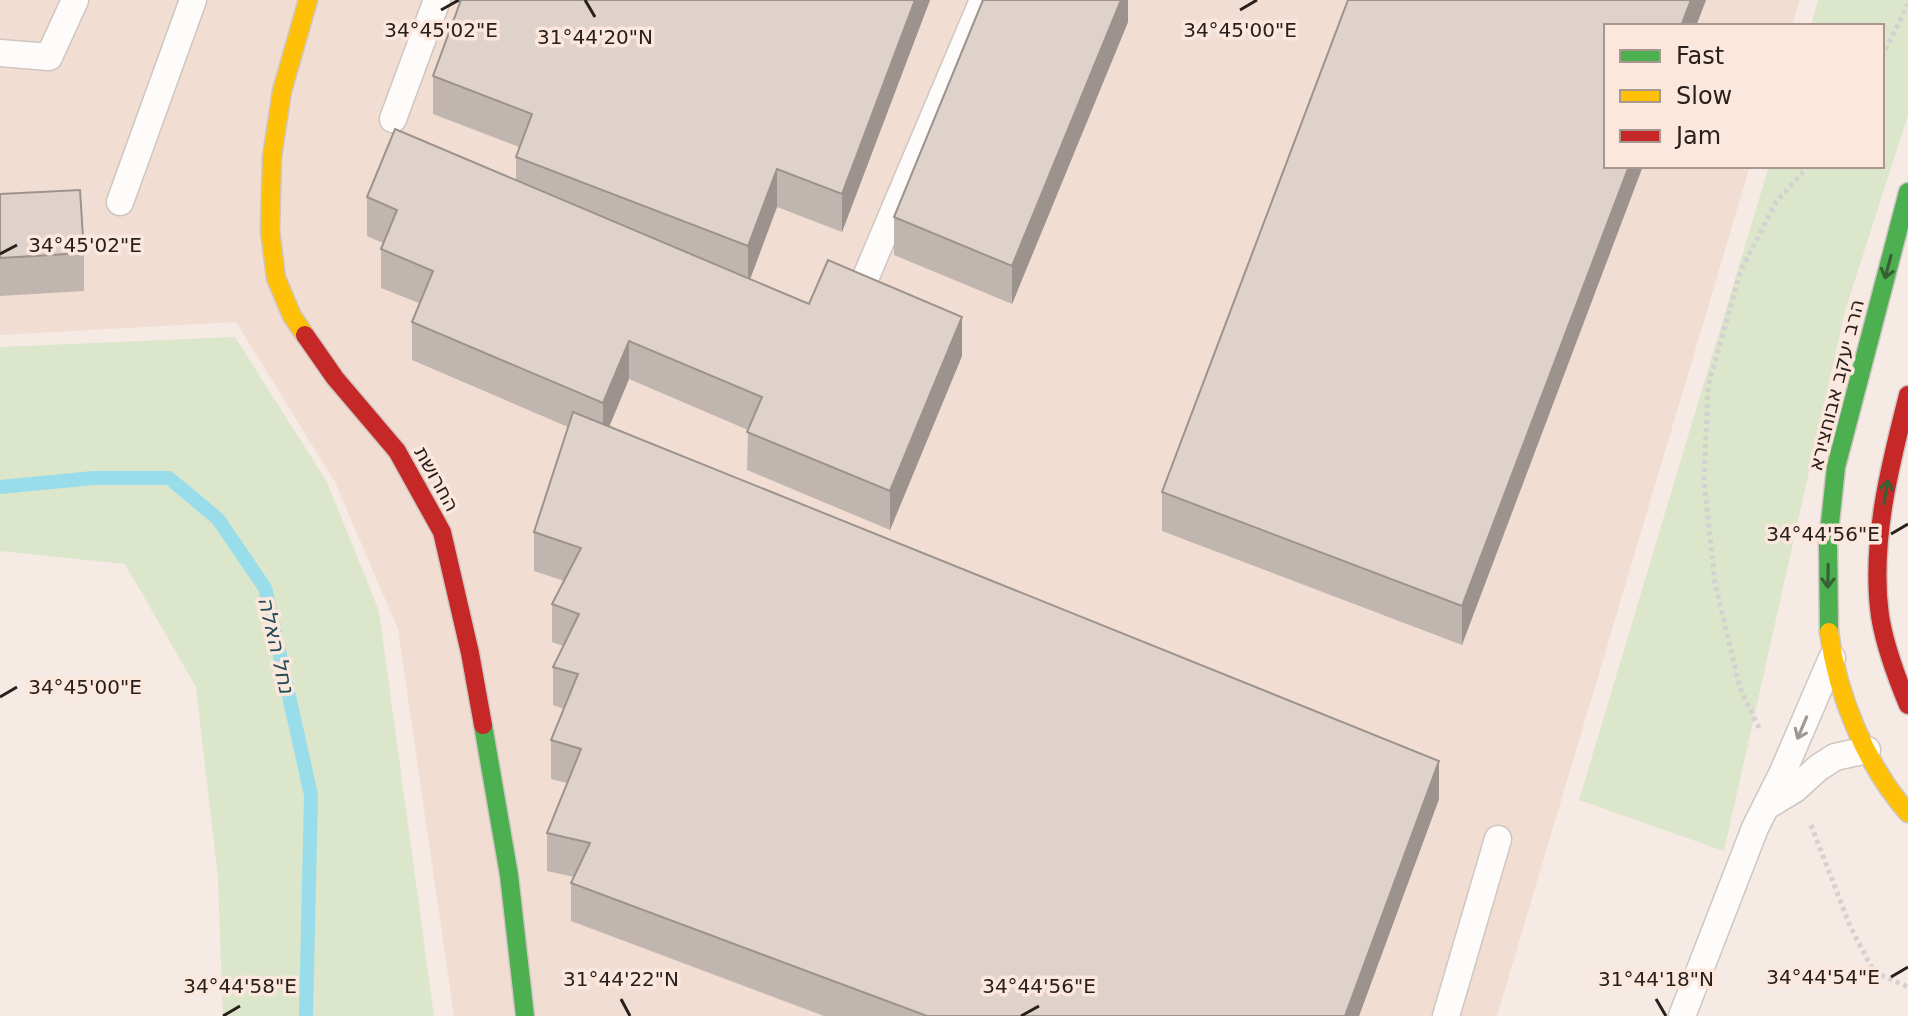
<svg xmlns="http://www.w3.org/2000/svg" width="1908" height="1016" font-family="'DejaVu Sans',Heebo,sans-serif">
<style>
.built{fill:#f2ddd3}
.green{fill:#dbe6cb}
.lines{fill:none;stroke-linecap:round;stroke-linejoin:round}
.stream{stroke:#99ddea;stroke-width:14}
.lane-casing{stroke:#cfc6c1;stroke-width:29}
.fast-casing{stroke:#cfc6c1;stroke-width:21}
.slow-casing{stroke:#cfc6c1;stroke-width:21}
.jam-casing{stroke:#cfc6c1;stroke-width:21}
.path{stroke:#d4d1d0;stroke-width:5;stroke-dasharray:4 4;stroke-linecap:butt}
.lane{stroke:#fefcfb;stroke-width:26}
.fast{stroke:#4caf50;stroke-width:18}
.slow{stroke:#ffc107;stroke-width:18}
.jam{stroke:#c62828;stroke-width:18}
.wall{fill:#c0b5af}
.shaded-wall{fill:#9c938e}
.building{fill:#dfd2cb;stroke:#9c938e;stroke-width:2}
.oneway{stroke:#386033}
.oneway2{stroke:#9d9997}
.ticks{fill:none;stroke:#27201c;stroke-width:3}
.labels{text-anchor:middle;stroke-width:7;stroke-linejoin:round;paint-order:stroke}
.street-label{font-size:20px;fill:#27201c;stroke:#fce7dd}
.water-label{font-size:22px;font-style:italic;fill:#204d56;stroke:#fce7dd}
.ticks-label{font-size:20px;text-anchor:middle;fill:#27201c;stroke:#fce7dd;stroke-width:7;stroke-linejoin:round;paint-order:stroke}
</style>
<rect width="100%" height="100%" fill="#f5eae4"/>
<path class="built" d="M0,0H1800L1792,26H1606V166H1750L1497,1016H454L398,629L335,482L236,322L0,335Z"/>
<g class="green">
<path d="M1818,0H1908V115L1845,311L1724,851L1579,800L1769,166H1882V26H1811Z"/>
<path d="M235,337L327,482L379,611L434,1016H223L218,878L196,687L125,564L0,551V347Z"/>
</g>
<g class="lines">
<path class="stream" d="M0,487L93,478H169L218,519L265,588L311,795L306,1016"/>
<g class="lane-casing">
<g id="lane">
<path d="M0,53L49,57L75,0"/>
<path d="M393,119L437,0"/>
<path d="M120,202L193,0"/>
<path d="M865,279L983,0"/>
<path d="M1767,806L1795,789L1818,768L1835,757L1867,750"/>
<path d="M1446,1016L1498,839"/>
<path d="M1682,1016L1755,828L1782,774L1832,658"/>
</g>
</g>
<g class="fast-casing">
<g id="fast">
<path d="M1829,632L1828,542L1836,467L1908,192"/>
<path d="M483,725L509,875L525,1016"/>
</g>
</g>
<g class="slow-casing">
<g id="slow">
<path d="M305,335L292,316L276,278L270,230L272,157L282,91L308,0"/>
<path d="M1829,632C1837,695 1866,765 1908,813"/>
</g>
</g>
<g class="jam-casing">
<g id="jam">
<path d="M305,335L335,378L397,451L442,532L470,653L483,725"/>
<path d="M1908,395C1890,465 1870,543 1880,616C1885,647 1896,676 1908,705"/>
</g>
</g>
<g class="path">
<path d="M1882,57L1908,4"/>
<path d="M1759,728L1740,688L1715,583L1704,481L1708,387L1741,270L1776,202L1808,166"/>
<path d="M1811,825L1850,926L1874,972L1908,987"/>
</g>
<use href="#lane" class="lane"/>
<use href="#fast" class="fast"/>
<use href="#slow" class="slow"/>
<use href="#jam" class="jam"/>
</g>
<g class="wall">
<path d="M930,0L842,232L777,207L750,279L809,304L962,356L890,530L747,470L748,430L629,379L609,426L1439,799L1359,1016H824L571,921V883L574,877L547,871V833L567,783L551,779V740L564,709L553,705V667L563,646L552,642V604L564,581L534,571V532L568,427L412,360V322L419,303L381,288V249L383,243L367,236V197L516,180V157L519,147L433,114V76Z"/>
<path d="M1128,0V22L1012,304L894,255V217Z"/>
<path d="M1348,0H1706L1696,26H1606L1462,645L1162,531V492Z"/>
<path d="M0,194L84,253V291L0,296Z"/>
</g>
<g class="shaded-wall">
<path d="M915,0H930L842,232V194Z"/>
<path d="M1121,0H1128V22L1012,304V266Z"/>
<path d="M1691,0H1706L1696,26H1681Z"/>
<path d="M1629,166H1643L1462,645V606Z"/>
<path d="M777,169V207L748,285V246Z"/>
<path d="M962,317V356L890,530V491Z"/>
<path d="M629,341V379L603,442V403Z"/>
<path d="M1439,761V799L1359,1016H1345Z"/>
</g>
<g class="building">
<path d="M461,0H915L842,194L777,169L748,246L516,157L532,114L433,76Z"/>
<path d="M983,0H1121L1012,266L894,217Z"/>
<path d="M1348,0H1691L1681,26H1606V166H1629L1462,606L1162,492Z"/>
<path d="M395,129L809,304L828,260L962,317L890,491L747,432L762,397L629,341L603,403L412,322L433,271L381,249L397,210L367,197Z"/>
<path d="M80,190L84,253L0,258V194Z"/>
<path d="M573,412L1439,761L1345,1016H927L571,883L590,843L547,833L581,749L551,740L578,674L553,667L579,614L552,604L581,548L534,532Z"/>
</g>
<defs><path id="oneway-shaft" d="M-6 0H5M1.5-3L5.5 0L1.5 3" fill="none" stroke-width="1.6" stroke-linecap="round" stroke-linejoin="round" transform="scale(2)"/></defs>
<g class="oneway">
<use href="#oneway-shaft" transform="translate(1888 267) rotate(105)"/>
<use href="#oneway-shaft" transform="translate(1886 492) rotate(-80)"/>
<use href="#oneway-shaft" transform="translate(1828 576) rotate(91)"/>
</g>
<use class="oneway2" href="#oneway-shaft" transform="translate(1802 728) rotate(113)"/>
<path class="ticks" d="M585,0L595,17M441,10L459,0M1240,10L1257,0M0,254L17,245M1891,534L1908,524M0,697L17,687M1891,977L1908,967M621,999L630,1016M1656,999L1666,1016M223,1016L240,1006M1021,1016L1039,1006"/>
<g class="labels">
<g class="street-label">
<text transform="translate(1836 385) rotate(-76)" y="7">הרב יעקב אבוחצירא</text>
<text transform="translate(437 479) rotate(61)" y="7">החרושת</text>
</g>
<g class="water-label">
<text transform="translate(277 645) rotate(77)" y="8">נחל האלה</text>
</g>
</g>
<g class="ticks-label">
<text x="441" y="37">34°45'02"E</text>
<text x="1240" y="37">34°45'00"E</text>
<text x="595" y="44">31°44'20"N</text>
<text x="85" y="252">34°45'02"E</text>
<text x="1823" y="541">34°44'56"E</text>
<text x="85" y="694">34°45'00"E</text>
<text x="1823" y="984">34°44'54"E</text>
<text x="621" y="986">31°44'22"N</text>
<text x="1656" y="986">31°44'18"N</text>
<text x="240" y="993">34°44'58"E</text>
<text x="1039" y="993">34°44'56"E</text>
</g>
<rect x="1604" y="24" width="280" height="144" fill="#fce7dd" stroke="#a79790" stroke-width="2"/>
<rect x="1620" y="50" width="40" height="12" fill="#4caf50" stroke="#a79790" stroke-width="2"/>
<text x="1676" y="64" font-size="24" fill="#27201c">Fast</text>
<rect x="1620" y="90" width="40" height="12" fill="#ffc107" stroke="#a79790" stroke-width="2"/>
<text x="1676" y="104" font-size="24" fill="#27201c">Slow</text>
<rect x="1620" y="130" width="40" height="12" fill="#c62828" stroke="#a79790" stroke-width="2"/>
<text x="1676" y="144" font-size="24" fill="#27201c">Jam</text>
</svg>
